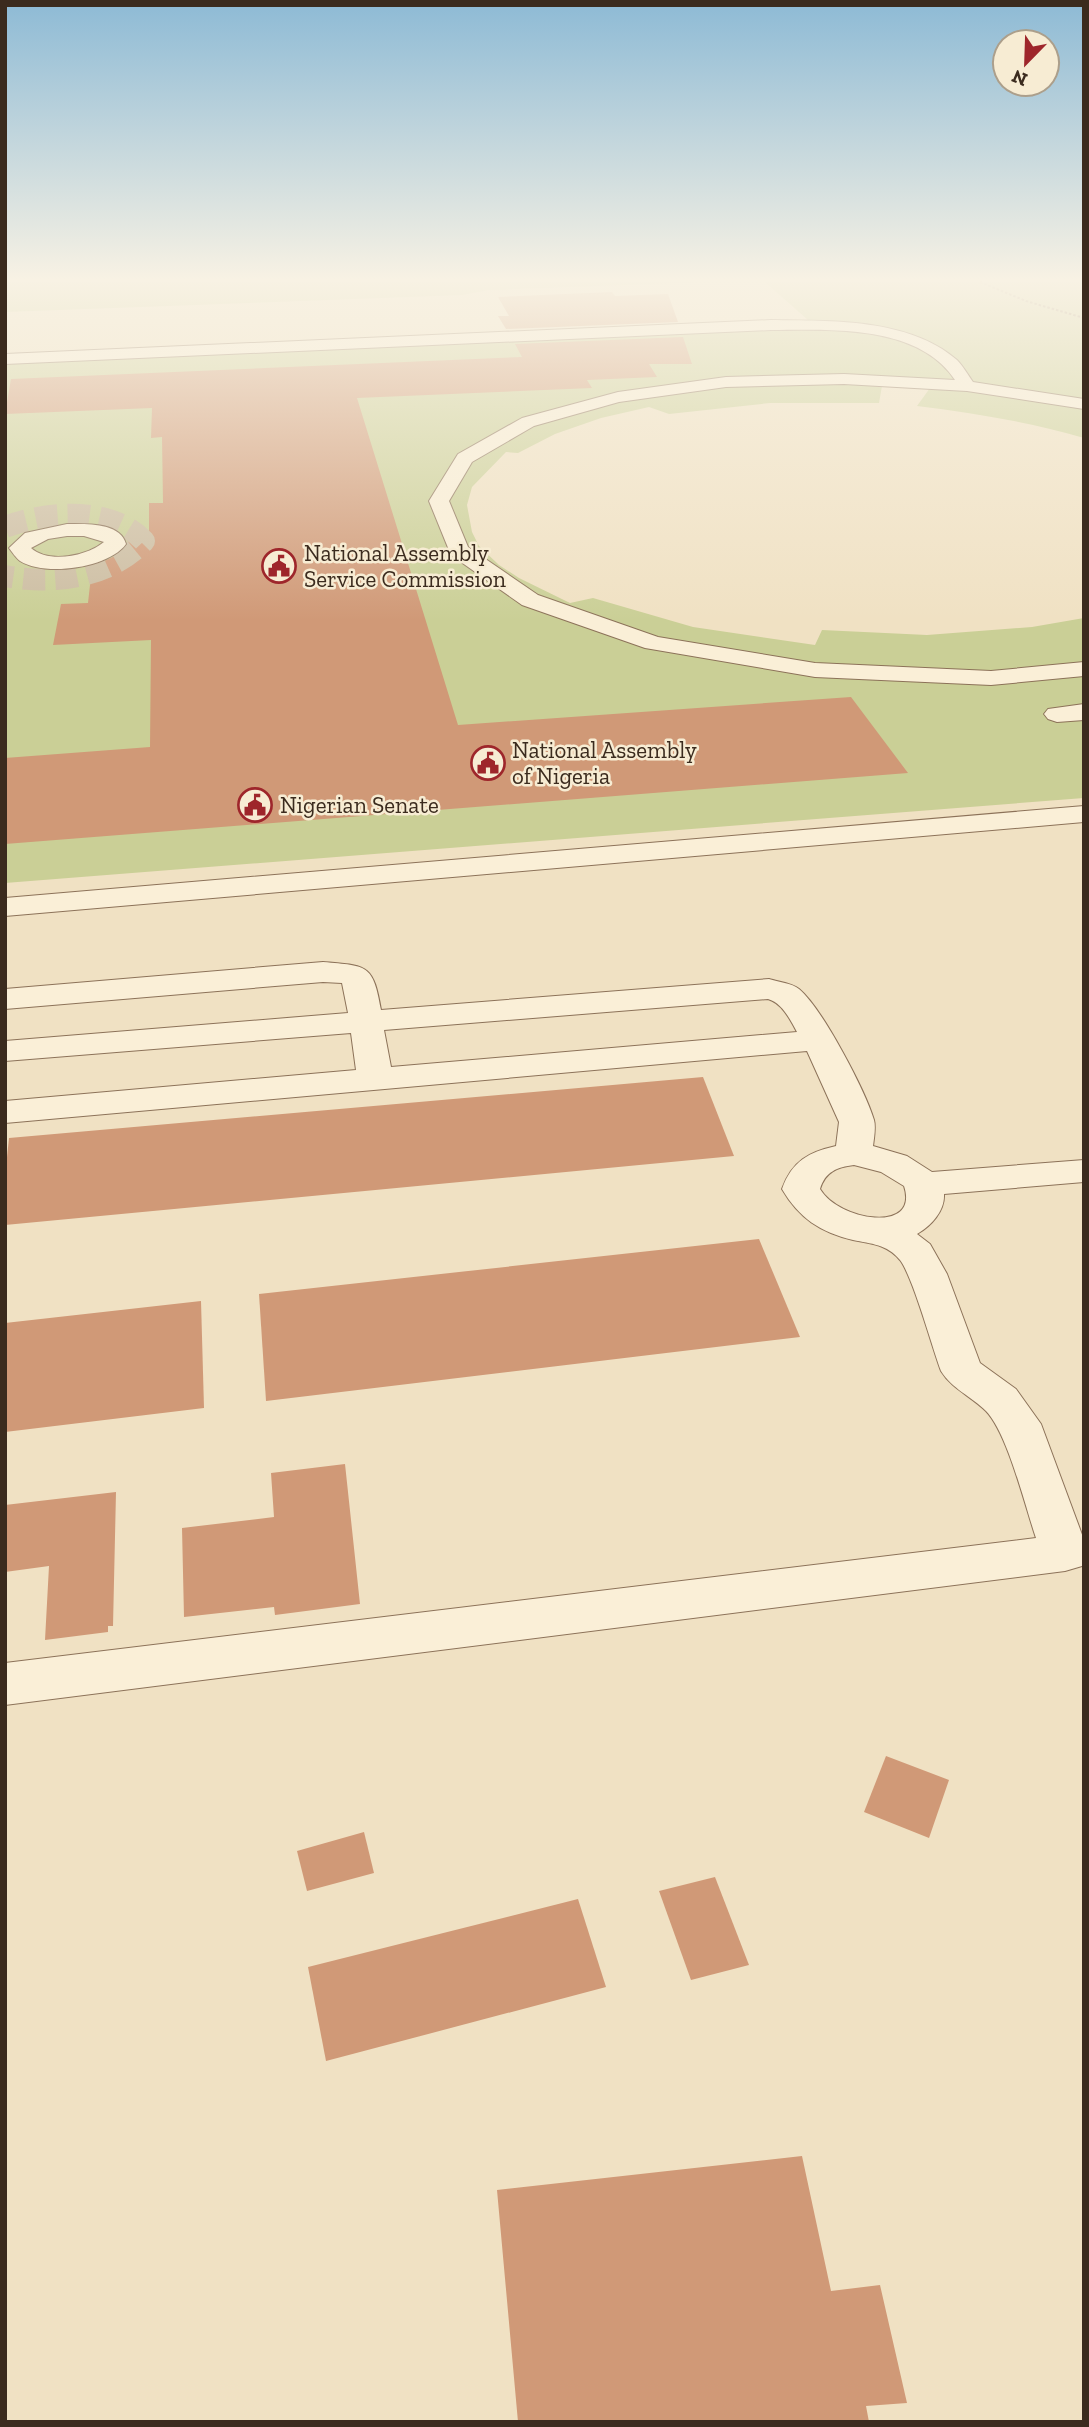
<svg xmlns="http://www.w3.org/2000/svg" width="1089" height="2427" font-family="'Zilla Slab',serif">
<style>
.green{fill:#cacf96}
.building{fill:#d09977}
.lines{fill:none;stroke-linecap:round;stroke-linejoin:round}
.minor-tunnel{stroke:#ccbda2;stroke-width:22;stroke-dasharray:22 10;stroke-linecap:butt}
.minor-casing{stroke:#8c7259;stroke-width:2}
.path{stroke:#8c7259;stroke-width:2;stroke-dasharray:2.5 2;stroke-linecap:butt}
.minor{fill:#faefd7;fill-rule:evenodd}
.labels{text-anchor:middle;stroke-width:5;stroke-linejoin:round;paint-order:stroke}
.far-poi-label{font-size:23px;fill:#3b2b1e;stroke:#f7ecd3;text-anchor:start}
</style>
<rect width="100%" height="100%" fill="#f0e1c3"/>
<g class="green">
<path d="M5,282H706L489,290L462,295L5,312Z"/>
<path d="M765,282H1084V438C1029,422 974,413 917,406L930,388L882,386L879,403H770L669,414L649,407L601,418L555,434L518,453L506,452L472,487L467,505L472,532L479,546L499,565L519,578L570,603L593,598L693,627L815,645L822,630L927,635L1032,627L1084,618V798L5,883V362L817,328Z"/>
</g>
<g class="building">
<path d="M612,292L615,296L668,294L678,322L506,329L498,316H509L498,297Z"/>
<path d="M683,337L692,364H649L657,377L587,380L592,388L357,398L458,725L851,697L908,773L5,844V758L150,747L151,640L53,645L61,604L88,603L92,567L119,554L129,544L125,537L149,536V503H163L162,437L151,438L152,408L5,414L11,379L522,357L515,344Z"/>
<path d="M703,1077L734,1156L5,1225V1176L9,1138Z"/>
<path d="M759,1239L800,1337L266,1401L259,1294Z"/>
<path d="M201,1301L204,1408L5,1432V1323Z"/>
<path d="M345,1464L360,1604L275,1615L274,1607L184,1617L182,1528L274,1517L271,1473Z"/>
<path d="M116,1492L113,1626H108V1632L45,1640L49,1566L5,1572V1505Z"/>
<path d="M886,1756L949,1780L929,1838L864,1812Z"/>
<path d="M364,1832L374,1873L307,1891L297,1851Z"/>
<path d="M715,1877L749,1965L691,1980L659,1891Z"/>
<path d="M578,1899L606,1987L326,2061L308,1967Z"/>
<path d="M802,2156L831,2291L880,2285L907,2403L866,2406L869,2422H518L497,2190Z"/>
</g>
<g class="lines">
<path class="minor-tunnel" d="M5,527C47,511 111,506 144,541C109,578 53,585 5,576"/>
<g class="minor-casing">
<g id="minor">
<path d="M771,320C831,321 909,318 957,360C963,366 968,375 973,382L1084,399V409L967,391L844,384L726,387L619,402L534,426L472,462L449,501L468,547L538,595L658,637L815,663L991,671L1084,662V676L991,685L815,677L645,648L522,605L451,555L429,501L458,454L522,418L618,392L726,377L844,374L955,380C918,324 830,330 771,330L5,364V354Z"/>
<path d="M67,524C86,524 120,522 126,544C109,568 45,577 20,561C16,558 12,552 9,548L25,533ZM67,536H84L104,542C87,556 49,564 31,548L48,539Z"/>
<path d="M1084,704V720L1057,722L1048,719L1044,714L1048,709Z"/>
<path d="M1084,806V822L5,916V898Z"/>
<path d="M323,962C368,966 373,964 381,1010L769,979C778,982 792,983 799,989C822,1008 865,1090 874,1120C876,1127 874,1138 873,1146L907,1156L932,1172L1084,1160V1182L944,1194C945,1211 931,1226 917,1234L930,1244L947,1274L980,1363L1016,1389L1041,1424L1084,1540L1082,1566L1065,1571L5,1705V1663L1036,1538C1025,1506 1008,1434 986,1411C971,1396 952,1389 941,1371C932,1347 913,1277 900,1260C887,1244 871,1244 853,1240C820,1232 799,1218 782,1189C792,1161 809,1152 836,1146L839,1122L807,1051L5,1123V1101L356,1070L351,1033L5,1061V1041L348,1013L342,983L323,982L5,1009V989ZM768,999C782,1003 790,1019 797,1032L391,1067L384,1030ZM854,1165L881,1172L904,1186C920,1234 839,1221 820,1189C825,1172 837,1167 854,1165Z"/>
</g>
</g>
<path class="path" d="M980,282L1026,301L1084,318"/>
<use href="#minor" class="minor"/>
</g>
<linearGradient id="sky" x2="0" y2="1"><stop stop-color="#8dbad5"/><stop offset="0.45" stop-color="#f8f2e4"/><stop offset="1" stop-color="#f8f2e4" stop-opacity="0"/></linearGradient>
<rect width="1089" height="621" fill="url(#sky)"/>
<defs>
<g id="civic-ring" transform="scale(1.75)"><circle r="9.5" fill="#f7ecd3" stroke="#9e262b" stroke-width="1.5"/><path d="M-.6-6.5H3V-4.5H.6V-3L4-1V1h2V6H-6V1h2V-1L-.6-3ZM-1.2 2.5V6h2.4V2.5Z" fill="#9e262b"/></g>
</defs>
<g fill-rule="evenodd">
<use href="#civic-ring" x="279" y="566"/>
<use href="#civic-ring" x="488" y="763"/>
<use href="#civic-ring" x="255" y="805"/>
</g>
<g class="labels">
<g class="far-poi-label">
<text x="304" y="561">National Assembly<tspan x="304" dy="26">Service Commission</tspan></text>
<text x="512" y="758">National Assembly<tspan x="512" dy="26">of Nigeria</tspan></text>
<text x="280" y="813">Nigerian Senate</text>
</g>
</g>
<rect width="1089" height="2427" fill="none" stroke="#3b2b1e" stroke-width="14"/>
<g transform="translate(1026 63) rotate(203)"><circle r="33" fill="#f7ecd3" stroke="#ac9f8b" stroke-width="2"/>
<path d="M0-5L12 26L0 18L-12 26Z" fill="#9e262b"/>
<text y="-10" font-size="19" font-weight="bold" text-anchor="middle" fill="#3b2b1e">N</text>
</g>
</svg>
